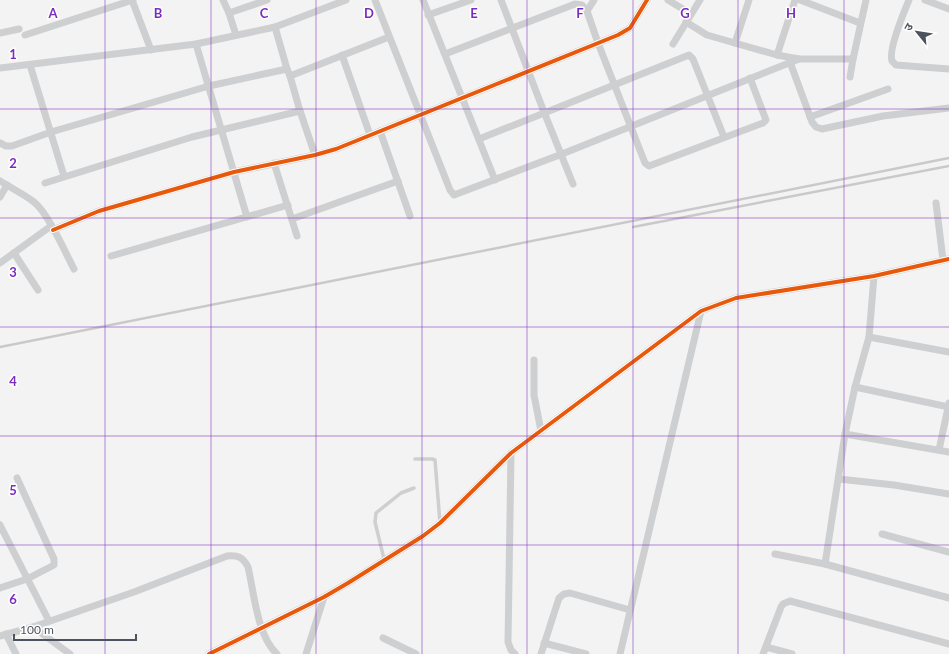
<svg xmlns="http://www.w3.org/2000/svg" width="949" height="654" font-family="Lato,'Noto Sans Devanagari',sans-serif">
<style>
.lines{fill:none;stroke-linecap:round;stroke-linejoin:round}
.lane{stroke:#cecfd1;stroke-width:3.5}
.street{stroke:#cecfd1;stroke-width:7}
.rail{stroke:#c9c9cb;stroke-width:2.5}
.cycleway-casing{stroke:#fff;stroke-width:6}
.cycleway{stroke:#e8590c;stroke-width:4}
.grid{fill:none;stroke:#7b2cbf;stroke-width:1;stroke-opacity:0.55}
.grid-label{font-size:13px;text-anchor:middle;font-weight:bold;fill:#7b2cbf;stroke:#fff;stroke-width:3;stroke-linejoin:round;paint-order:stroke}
</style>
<rect width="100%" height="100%" fill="#f4f3f3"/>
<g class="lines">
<g class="lane">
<path d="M415,459H432L435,460L440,523"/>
<path d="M384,559L375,522L376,513L401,493L414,488"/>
</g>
<g class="street">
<path d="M132,0L151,50"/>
<path d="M223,0L229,13L267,0"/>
<path d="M375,0L450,190L454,195L562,154L799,59"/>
<path d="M423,0L495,180"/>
<path d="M501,0L544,112L573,184"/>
<path d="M668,0L691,14"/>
<path d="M800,0L860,23"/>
<path d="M909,0C904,12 888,49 892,61L896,65L949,69"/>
<path d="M925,0L949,9"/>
<path d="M587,11L594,0"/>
<path d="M229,13L236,35"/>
<path d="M428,15L471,0"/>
<path d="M686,22L707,35L777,55L799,59H853L850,77"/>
<path d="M275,27L287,69"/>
<path d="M0,33L19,29"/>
<path d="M25,35L133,0"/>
<path d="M735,43L749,0"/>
<path d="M196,44L247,217"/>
<path d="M673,44L700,0"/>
<path d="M445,54L575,4L582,5L587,11L598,43L645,163L649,166L763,123L766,120L750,78"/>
<path d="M342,55L370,135"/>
<path d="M777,55L795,0"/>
<path d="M853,59L866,0"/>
<path d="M790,62L812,122L816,127L822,129L883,116L949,108"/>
<path d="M30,65L64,176"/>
<path d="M0,68L196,44L275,27L346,0"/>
<path d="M300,111L315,155"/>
<path d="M810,117L888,89"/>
<path d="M380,131L410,216"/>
<path d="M479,139L689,55L693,59L724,137"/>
<path d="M0,143L6,146H12L51,132L209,86L287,69L290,76L389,37"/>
<path d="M274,163L297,236"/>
<path d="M0,181C11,188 24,194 34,202C48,213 65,252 74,269"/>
<path d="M45,183L192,137L300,111L290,76"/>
<path d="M0,197L7,185"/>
<path d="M936,203L943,260"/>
<path d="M292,219L398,181"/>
<path d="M53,230L99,211L234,172L315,155L336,149L618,35L630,28L647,0"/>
<path d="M14,253L38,290"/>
<path d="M111,256L288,205"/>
<path d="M0,263L51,226"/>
<path d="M869,337L949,352"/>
<path d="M534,360V395L541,431"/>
<path d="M855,387L949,407"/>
<path d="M845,434L949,452"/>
<path d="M939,450L949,403"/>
<path d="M511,453L508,642L511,650L515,654"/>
<path d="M839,479L894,485L949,494"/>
<path d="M0,525L49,621"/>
<path d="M882,534L949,552"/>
<path d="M775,554L825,564L949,598"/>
<path d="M825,564L845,434L855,387L869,337L874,276"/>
<path d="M0,588L27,579L54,565V559L17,478"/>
<path d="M33,627L134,592L227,556C238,555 243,557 248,567C254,592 257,636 277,654"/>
<path d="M6,634L16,654"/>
<path d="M0,636L33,627L70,654"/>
<path d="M383,638L416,654"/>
<path d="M544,643L586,654"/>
<path d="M766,647L792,654"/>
<path d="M209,654L324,597L348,583L423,536L440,523L511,453L701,311L736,298L874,276L949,259"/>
<path d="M306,654L324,597"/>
<path d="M541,654L559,598L564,594L570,593L630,610"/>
<path d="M620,654L701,311"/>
<path d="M763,654L781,607L783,604L790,601L949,644"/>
</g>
<g class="rail">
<path d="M633,227L949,166"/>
<path d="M0,347L949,158"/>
</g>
<g class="cycleway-casing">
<g id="cycleway">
<path d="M53,230L99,211L234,172L315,155L336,149L618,35L630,28L647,0"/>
<path d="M209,654L324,597L348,583L423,536L440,523L511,453L701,311L736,298L874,276L949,259"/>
</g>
</g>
<use href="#cycleway" class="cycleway"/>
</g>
<path class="grid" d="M105,0V654M211,0V654M316,0V654M422,0V654M527,0V654M633,0V654M738,0V654M844,0V654M0,109H949M0,218H949M0,327H949M0,436H949M0,545H949"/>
<g class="grid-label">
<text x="53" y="18">A</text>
<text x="158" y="18">B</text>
<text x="264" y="18">C</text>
<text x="369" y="18">D</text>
<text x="474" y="18">E</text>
<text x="580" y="18">F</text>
<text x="685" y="18">G</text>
<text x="791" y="18">H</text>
<text x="13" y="59">1</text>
<text x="13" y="168">2</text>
<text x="13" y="277">3</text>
<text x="13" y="386">4</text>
<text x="13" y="495">5</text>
<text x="13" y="604">6</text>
</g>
<g transform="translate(917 32) rotate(300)" stroke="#ffffff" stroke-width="3" paint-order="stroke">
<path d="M0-3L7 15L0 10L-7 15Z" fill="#4c535f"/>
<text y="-6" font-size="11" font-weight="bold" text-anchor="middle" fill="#4c535f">उ</text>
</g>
<path d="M14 634v6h122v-6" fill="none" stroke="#4c535f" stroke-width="2"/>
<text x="20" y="634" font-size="12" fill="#4c535f" stroke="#ffffff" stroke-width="3" paint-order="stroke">100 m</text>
</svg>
